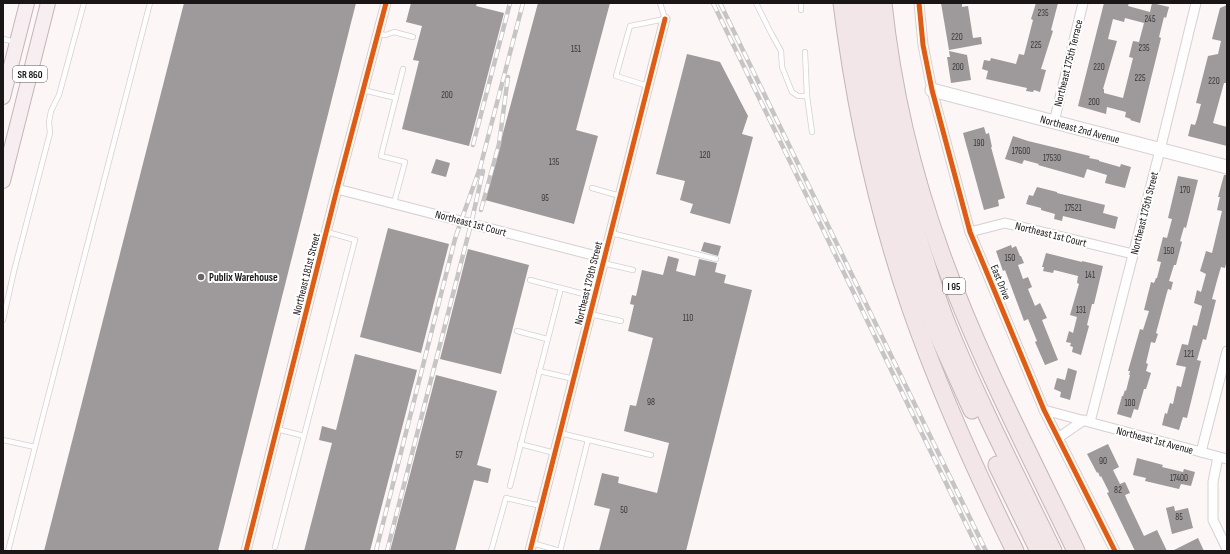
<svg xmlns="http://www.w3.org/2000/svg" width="1230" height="554" font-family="'Sofia Sans Condensed',sans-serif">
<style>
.building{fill:#9e999b;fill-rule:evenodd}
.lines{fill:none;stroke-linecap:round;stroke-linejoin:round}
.lane-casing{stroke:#d6d0d2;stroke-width:6}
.street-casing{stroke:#d6d0d2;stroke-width:11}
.secondary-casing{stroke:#d6d0d2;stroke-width:15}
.primary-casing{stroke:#c4b5b9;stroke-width:16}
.highway-casing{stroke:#c4b5b9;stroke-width:19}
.lane{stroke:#fffefe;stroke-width:4.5}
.street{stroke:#fffefe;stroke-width:9}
.secondary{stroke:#fffefe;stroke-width:13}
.primary{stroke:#f7eef1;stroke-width:14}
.highway{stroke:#f2e6e9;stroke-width:17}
.rail-casing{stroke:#c6c4c4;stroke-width:4.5}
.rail{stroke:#fff;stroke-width:3;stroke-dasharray:9;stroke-linecap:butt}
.cycleway-casing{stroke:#fff;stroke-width:8}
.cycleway{stroke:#e8590c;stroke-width:5}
.poi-dot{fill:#696465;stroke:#fff;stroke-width:1.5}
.labels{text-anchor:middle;stroke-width:4;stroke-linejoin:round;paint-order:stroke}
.number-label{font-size:9px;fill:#3b3637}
.shield{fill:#fff;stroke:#5f5b5c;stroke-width:1}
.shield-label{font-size:10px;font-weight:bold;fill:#1a1516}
.street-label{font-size:11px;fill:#1a1516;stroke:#fff}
.poi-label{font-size:11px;font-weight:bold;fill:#1a1516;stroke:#fff;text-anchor:start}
</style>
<rect width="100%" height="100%" fill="#fcf6f7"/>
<g class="building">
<path d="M184,3H356L218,551H44Z"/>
<path d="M411,3H477L476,6L504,13L469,146L402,129L419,61L413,60L422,26L406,22Z"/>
<path d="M538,3H610L576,130L598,136L574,224L485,200Z"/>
<path d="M941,3H962V7L968,6L973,38L981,37L982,44L949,50Z"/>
<path d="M1036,3H1058L1051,30L1053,31L1041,69L1046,70L1040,92L1034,90L1033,92L1026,91L1027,88L1018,86L986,79L988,71L982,69L984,60L990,61L991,58L1016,64L1019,54L1024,55L1033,20L1031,19Z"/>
<path d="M1104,3H1129L1128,6L1150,12L1152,3L1169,7L1166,18L1164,17L1159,37L1161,38L1140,123L1130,120L1131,119L1125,117L1126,112L1107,107L1106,114L1078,106ZM1125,18L1144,23L1139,42L1133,41L1129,57L1133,58L1123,98L1104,93V89H1103L1117,41L1108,39L1113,19L1124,22Z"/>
<path d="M1227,5V83H1224L1213,123L1227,127V146L1188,136L1191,124L1195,125L1197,119L1201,104L1196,103L1208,56L1218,54L1221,41L1212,39L1220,8Z"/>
<path d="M949,51L967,55L971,80L951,83L947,57H950Z"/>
<path d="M687,54L720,62L748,116L742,134L753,137L730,224L690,213L693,204L680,200L685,181L656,174Z"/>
<path d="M984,127L986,134L989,133L992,147H991L1005,198L998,200L999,206L984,210L963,133Z"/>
<path d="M1013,136L1028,141L1090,156L1089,158L1099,160V161L1120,167L1121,164L1131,167L1125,188L1105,183L1107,175L1087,169L1084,178L1038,165L1039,164L1024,160L1022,164L1005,159Z"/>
<path d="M436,159L450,163L446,177L431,173Z"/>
<path d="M1224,175H1227V260L1225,268L1221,267L1218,277L1212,299L1216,300L1206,340L1203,339L1197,360L1201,361L1187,418L1183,417L1179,430L1162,425L1165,413L1167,414L1170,403L1173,404L1177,386L1181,387L1186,367L1176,365L1182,344L1188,345L1193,325L1197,326L1202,306L1194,303L1197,290L1201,292L1206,274L1200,271L1204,258L1206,251L1212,253L1222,211L1217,210L1220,197H1218Z"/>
<path d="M1178,176L1198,180L1186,228L1184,227L1180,241L1182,242L1176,265H1174L1169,281L1173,282L1171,290L1168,289L1166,296L1156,333L1158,334L1155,343L1151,342L1146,363L1148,364L1146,371L1151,373L1146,389H1144L1138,410L1134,409L1131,418L1117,414L1122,396H1123L1125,390L1126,391L1130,375H1129L1130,371H1128L1140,329L1143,330L1149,311L1144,310L1151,282L1154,283L1156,278H1157L1161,262L1157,261L1163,237L1167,238L1172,219L1168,218Z"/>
<path d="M1037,187L1057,192V193L1105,205L1103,213L1118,217L1115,229L1063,216L1062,221L1054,219L1055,214L1041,210V208L1026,204L1029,195L1033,196Z"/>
<path d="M388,228L449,244L421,353L360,337Z"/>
<path d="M704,242L721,246L718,256L701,251Z"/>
<path d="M1011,245L1012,248L1016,246L1020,256H1021L1024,263L1018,265L1023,279L1028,277L1032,287L1028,289L1035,306L1040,303L1047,318L1042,320L1058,360L1045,365L1035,342L1037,341L1028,319L1024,321L1005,270L1003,271L996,251Z"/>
<path d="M468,249L529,265L501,374L440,359Z"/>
<path d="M1046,253L1082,262V261L1103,266L1094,304H1092L1087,325L1089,326L1081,355L1072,352L1073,347L1070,346L1071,343L1066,342L1069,331L1073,333L1077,317L1070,315L1079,284L1077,283L1078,276L1054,270L1053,273L1043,271L1044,267H1042Z"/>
<path d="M668,256L679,259L676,271L695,276L699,259L717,263L715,272L726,275L724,283L752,290L686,551H599L610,509L594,505L602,473L619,477L618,483L657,493L669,443L624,431L630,405L636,406L653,338L628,331L634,305L630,304L632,295L636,296L642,270L663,275Z"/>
<path d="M355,354L417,370L370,551H304L332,443L319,440L322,426L336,430Z"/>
<path d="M1068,368L1077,371L1070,400L1060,397L1061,392L1054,389L1057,378L1065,380Z"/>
<path d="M436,375L497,391L477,465L491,469L488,483L474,480L455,551H390Z"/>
<path d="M1108,444L1119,467L1113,470L1120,484L1125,482L1130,493L1125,495L1127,500L1144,536L1157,530L1167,551H1135L1107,493L1109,492L1101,476L1100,477L1098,472L1097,473L1087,454Z"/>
<path d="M1137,458L1163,465L1162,467L1183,472L1184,469L1195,472L1191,486L1181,484L1179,489L1145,481L1146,478L1133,475Z"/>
<path d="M1174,506L1175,511L1188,508L1193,528L1172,534L1166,508Z"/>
<path d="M1198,538L1204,551H1172Z"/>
</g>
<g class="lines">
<g class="lane-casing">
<g id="lane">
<path d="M756,3L771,33L781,51L782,67L792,92L798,96H807"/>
<path d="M801,3V10"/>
<path d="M378,34L386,35L394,32L413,37"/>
<path d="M3,39L15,42"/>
<path d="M805,52L807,96L812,132"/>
<path d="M648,86L616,76L630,26L665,19L660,3"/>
<path d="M363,90L396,98"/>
<path d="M592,188L620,196"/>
<path d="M394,203L405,162L381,156L403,69"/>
<path d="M611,233L716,259"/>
<path d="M603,263L633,270"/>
<path d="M561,288L595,297"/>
<path d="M590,314L621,321"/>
<path d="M3,320L14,271L50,133L49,122L51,111L59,95L84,3"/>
<path d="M517,331L547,339"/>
<path d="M539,371L574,379"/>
<path d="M277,429L304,436"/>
<path d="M560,433L651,455"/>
<path d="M3,440L35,447"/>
<path d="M520,444L555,453"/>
<path d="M510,486L561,288L530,280"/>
<path d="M532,543L560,551L588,440"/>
<path d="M275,547L355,240L327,232"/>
<path d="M8,551L150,3"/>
<path d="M491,551L506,498L541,506"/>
</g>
</g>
<g class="street-casing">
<g id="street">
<path d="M919,3L923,45L932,90L970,232L1044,410L1115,551"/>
<path d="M1054,122L1083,3"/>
<path d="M337,189L604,258"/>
<path d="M970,232L1005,223L1133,254"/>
<path d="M1044,410L1227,459"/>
<path d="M1090,422L1160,150L1196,3"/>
<path d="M1058,438L1084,420"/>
<path d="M1201,452L1227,351"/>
<path d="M1218,457L1213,482V520L1227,549"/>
<path d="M246,551L337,189L386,3"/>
<path d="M530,551L665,19"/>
</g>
</g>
<g class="secondary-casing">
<path id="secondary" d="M932,90L1227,167"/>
</g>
<g class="primary-casing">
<g id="primary">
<path d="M3,97L27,3"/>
<path d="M3,181L48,3"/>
</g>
</g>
<g class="highway-casing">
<g id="highway">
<path d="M842,3C855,107 877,210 911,309C940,392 976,472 1015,551"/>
<path d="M854,3L865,75L889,193L917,278L936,330L972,410"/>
<path d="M867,3C875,85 895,166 920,244C929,272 937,300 948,327C979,403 1017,477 1053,551"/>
<path d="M883,3C892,88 912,173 941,253C978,356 1029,453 1076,551"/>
<path d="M997,465L1039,551"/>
</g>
</g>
<use href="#lane" class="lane"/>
<use href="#street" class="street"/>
<use href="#secondary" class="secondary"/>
<use href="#primary" class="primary"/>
<use href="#highway" class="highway"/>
<g class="rail-casing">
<g id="rail">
<path d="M713,3L979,551"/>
<path d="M720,3L986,551"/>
<path d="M473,145L510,3"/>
<path d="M481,210L499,144L508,77"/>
<path d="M376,551L455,239L461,221L480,168L523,3"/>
<path d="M387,551L471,224L483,171"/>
</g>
</g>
<use href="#rail" class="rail"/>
<g class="cycleway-casing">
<g id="cycleway">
<path d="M919,3L923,45L932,90L970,232L1044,410L1115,551"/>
<path d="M246,551L337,189L386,3"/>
<path d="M530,551L665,19"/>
</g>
</g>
<use href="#cycleway" class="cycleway"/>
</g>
<circle class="poi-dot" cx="201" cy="277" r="4"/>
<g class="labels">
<g class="number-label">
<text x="1043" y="16">235</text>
<text x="1150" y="22">245</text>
<text x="957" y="40">220</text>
<text x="1036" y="48">225</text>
<text x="1144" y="51">235</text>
<text x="576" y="52">151</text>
<text x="958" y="70">200</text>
<text x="1099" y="70">220</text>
<text x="1140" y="81">225</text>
<text x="1214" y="84">220</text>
<text x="447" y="98">200</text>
<text x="1094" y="105">200</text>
<text x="979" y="146">190</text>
<text x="1021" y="154">17600</text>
<text x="705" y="158">120</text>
<text x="1052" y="161">17530</text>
<text x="554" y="165">135</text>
<text x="1185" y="193">170</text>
<text x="545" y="201">95</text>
<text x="1073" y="211">17521</text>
<text x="1169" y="254">150</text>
<text x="1010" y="261">150</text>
<text x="1090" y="278">141</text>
<text x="1081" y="313">131</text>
<text x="688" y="321">110</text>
<text x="1189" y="357">121</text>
<text x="651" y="405">98</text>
<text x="1130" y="406">100</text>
<text x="459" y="458">57</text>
<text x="1103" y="464">90</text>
<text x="1179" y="481">17400</text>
<text x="1118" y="493">82</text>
<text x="624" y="513">50</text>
<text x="1179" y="520">85</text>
</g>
<g class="shield">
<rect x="13" y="66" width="34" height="16" rx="3"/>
<rect x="943" y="278" width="22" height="16" rx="3"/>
</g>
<g class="shield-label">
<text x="30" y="78">SR 860</text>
<text x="954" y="290">I 95</text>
</g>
<g class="street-label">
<text transform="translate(1068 63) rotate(-76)" y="4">Northeast 175th Terrace</text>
<text transform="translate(1080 129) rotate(15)" y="4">Northeast 2nd Avenue</text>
<text transform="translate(1144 213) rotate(-76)" y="4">Northeast 175th Street</text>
<text transform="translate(471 223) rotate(15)" y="4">Northeast 1st Court</text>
<text transform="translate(1051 234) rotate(14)" y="4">Northeast 1st Court</text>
<text transform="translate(306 274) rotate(-76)" y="4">Northeast 181st Street</text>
<text transform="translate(1001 282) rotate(68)" y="4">East Drive</text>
<text transform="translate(588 283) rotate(-76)" y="4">Northeast 179th Street</text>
<text transform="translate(1155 440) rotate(15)" y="4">Northeast 1st Avenue</text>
</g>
<g class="poi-label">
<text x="209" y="281">Publix Warehouse</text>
</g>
</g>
<rect width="1230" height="554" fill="none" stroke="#1a1516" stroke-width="8"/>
</svg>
